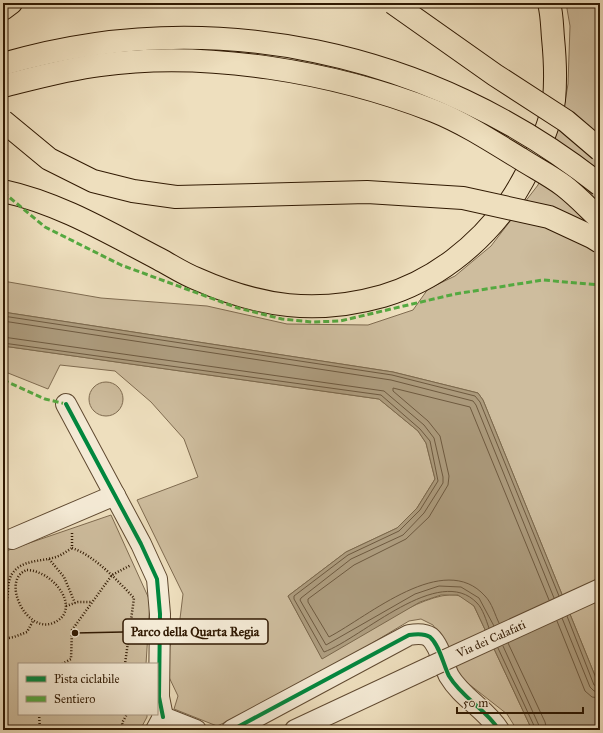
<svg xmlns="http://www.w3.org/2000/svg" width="603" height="733" font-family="'IM FELL Great Primer',serif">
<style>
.green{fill:#cebd9e;stroke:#7f6b50}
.water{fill:#ad9c7e;stroke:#7b684c}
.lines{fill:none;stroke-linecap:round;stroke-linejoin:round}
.shore{stroke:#6e5a40;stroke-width:1}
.minor-casing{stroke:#604a31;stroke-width:22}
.trunk-casing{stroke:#301902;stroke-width:24}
.path{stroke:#301902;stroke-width:2.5;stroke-dasharray:1 2;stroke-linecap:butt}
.minor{stroke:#f4ead5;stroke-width:20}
.trunk{stroke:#eedfbe;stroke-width:22}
.minor-bridge-casing{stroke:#604a31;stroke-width:22;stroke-linecap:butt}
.trunk-bridge-casing{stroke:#301902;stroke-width:24;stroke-linecap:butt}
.minor-bridge{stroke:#f4ead5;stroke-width:20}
.trunk-bridge{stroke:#eedfbe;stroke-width:22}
.quiet{stroke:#54a940;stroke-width:3;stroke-dasharray:6 3;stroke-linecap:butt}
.cycleway-casing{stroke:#f4ead5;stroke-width:6}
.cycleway{stroke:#00873e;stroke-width:4}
.labels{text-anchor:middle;stroke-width:4;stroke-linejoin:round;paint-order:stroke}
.street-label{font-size:12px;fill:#301902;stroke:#f4ead5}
.leader{fill:none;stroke:#301902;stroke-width:1.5}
.callout-dot{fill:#301902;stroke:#f4ead5;stroke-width:1.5}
.callout{fill:#f4ead5;stroke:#301902;stroke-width:1.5}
.callout-label{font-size:13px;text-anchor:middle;font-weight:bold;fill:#301902}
</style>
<rect width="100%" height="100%" fill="#eedfbe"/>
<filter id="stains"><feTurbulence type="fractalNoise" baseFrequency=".005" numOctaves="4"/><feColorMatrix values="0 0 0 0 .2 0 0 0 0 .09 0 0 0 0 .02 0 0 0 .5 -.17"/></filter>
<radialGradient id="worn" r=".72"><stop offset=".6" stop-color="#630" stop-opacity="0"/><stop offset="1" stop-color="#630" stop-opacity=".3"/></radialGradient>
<g class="green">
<path d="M566,3H600V688L483,400L478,393L393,372L3,312V281L101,298L207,306L287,324L368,325L413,310L428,289L455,276L491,246L538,185L565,102L568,84L570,26Z"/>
<path d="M3,346L379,399L418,431L426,443L435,479L417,508L397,528L346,552L288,596L322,658C353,641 423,591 456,595C462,596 469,602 474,606L532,730H517L507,714L470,685L459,675L446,646L433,625L421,619L409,621C347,658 284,698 217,726L174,709L178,696L168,675L166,654L179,627L183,594L137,500L198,477L184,439L151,402L115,371L60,365L48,389L3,371Z"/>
<circle cx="106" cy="399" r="17"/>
<path d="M111,515L150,601L146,664H19V714H147V717L140,730H3V552Z"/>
</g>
<path class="water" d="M3,312L393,372L478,393L483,400L600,688V730H532L474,606L458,595H441L420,602L322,659L288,596L346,552L397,528L417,508L435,479L426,443L418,431L379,399L3,346Z"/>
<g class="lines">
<g class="shore">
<path d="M3,316L392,375L475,396L480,402L559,596"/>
<path d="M3,321L391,380L473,401L476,405L554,598"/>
<path d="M3,337L384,391L424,425L434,438L443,477V483L424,513L403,535L351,559L301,598L300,600L326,645L415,594L439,586L461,587L479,598L494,626"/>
<path d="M3,343L381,395L420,429L430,441L438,481L420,510L399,531L348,555L294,596V599L324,652C362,638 439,563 477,603C483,609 486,620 489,628"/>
<path d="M567,616L594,685L600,687"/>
<path d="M562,618L590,687L594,691L600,692"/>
<path d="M557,621L585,691L592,697L600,698"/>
<path d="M499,623C495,615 492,603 485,596C444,550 369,616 329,637L308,602V599L354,565L406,539L429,517L448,485L449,476L440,436L428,421L393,391V388L470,407L549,600"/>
<path d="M508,643L545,722L547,730"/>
<path d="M503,646L541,730"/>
<path d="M498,648L536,730"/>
</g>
<g class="minor-casing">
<g id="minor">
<path d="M66,404L141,544L157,579L160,614L159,697L163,717"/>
<path d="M12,539L115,495"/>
<path d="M156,730L163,717L196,730"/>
<path d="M232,730L409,635C415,634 424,633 430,637C440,646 443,664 449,676C462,698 486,709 499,730"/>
<path d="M295,730L432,666"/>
</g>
</g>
<g class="trunk-casing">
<g id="trunk">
<path d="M3,9L11,3"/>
<path d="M3,191C59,203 109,233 159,259C172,266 184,274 197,279C260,307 316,315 383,296C434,281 478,246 509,203C526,178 550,130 554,100C556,79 555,58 553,38C552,26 552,14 549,3"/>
</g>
</g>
<g class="path">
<path d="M72,533V548C95,556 117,580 134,598L125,664"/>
<path d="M49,559L64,577L75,603"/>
<path d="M27,570C55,571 83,611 53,623C26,634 0,579 27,570Z"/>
<path d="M66,606L78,602H92"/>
<path d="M3,609C11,599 5,585 12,574C22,559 41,562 56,557C62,555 67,551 72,548"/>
<path d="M3,639L14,637L27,632L33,621"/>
<path d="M62,664L71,659L72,630L112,575L131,565"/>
<path d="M39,714L40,730"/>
<path d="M3,729L5,730"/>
<path d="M124,730L122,723L127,714"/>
</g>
<use href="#minor" class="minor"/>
<use href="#trunk" class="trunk"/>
<g class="minor-bridge-casing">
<path id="minor-bridge" d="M432,666L600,589"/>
</g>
<g class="trunk-bridge-casing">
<g id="trunk-bridge">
<path d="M393,3L495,75L566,121L600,150"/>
<path d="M3,64C211,3 431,51 600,185"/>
<path d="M3,86C35,78 67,69 100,65C207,50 334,72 434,111C464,123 493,142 521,159C535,168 551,176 564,186C577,196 588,208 600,219"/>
<path d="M3,121L49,159L93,181L133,191L176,197L367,192L463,198L549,217L592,237L600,242"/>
</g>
</g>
<use href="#minor-bridge" class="minor-bridge"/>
<use href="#trunk-bridge" class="trunk-bridge"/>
<g class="quiet">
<path d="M3,192L45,227L121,265L238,308L282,319L312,322L340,321L455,294L543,280L600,285"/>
<path d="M3,380L45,399L66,404"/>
</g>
<g class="cycleway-casing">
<g id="cycleway">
<path d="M66,404L141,544L157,579L160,614L159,697L163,717"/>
<path d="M232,730L409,635C415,634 424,633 430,637C440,646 443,664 449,676C462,698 486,709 499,730"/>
</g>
</g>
<use href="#cycleway" class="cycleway"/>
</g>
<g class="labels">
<g class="street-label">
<text transform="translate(491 639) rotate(-24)" y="4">Via dei Calafati</text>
</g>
</g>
<path class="leader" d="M75 633L123 632"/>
<circle class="callout-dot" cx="75" cy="633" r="4"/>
<rect class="callout" x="123" y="619" width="145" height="25" rx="4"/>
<g class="callout-label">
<text x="195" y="636">Parco della Quarta Regia</text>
</g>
<rect width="603" height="733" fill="none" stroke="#eedfbe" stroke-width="16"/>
<rect x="4" y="4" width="595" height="725" fill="none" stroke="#301902" stroke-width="2"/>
<rect x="8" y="8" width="587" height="717" fill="none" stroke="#301902"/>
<rect x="18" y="663" width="140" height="52" fill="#f4ead5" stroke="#a69681"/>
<rect x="26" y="676" width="20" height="6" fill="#00873e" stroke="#a69681"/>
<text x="54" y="683" font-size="12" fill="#301902">Pista ciclabile</text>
<rect x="26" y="696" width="20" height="6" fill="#54a940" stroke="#a69681"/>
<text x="54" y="703" font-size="12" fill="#301902">Sentiero</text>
<path d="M457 707v6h126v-6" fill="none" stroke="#301902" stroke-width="2"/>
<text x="463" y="707" font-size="12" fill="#301902" stroke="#f4ead5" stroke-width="3" paint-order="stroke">50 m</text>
<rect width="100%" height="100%" filter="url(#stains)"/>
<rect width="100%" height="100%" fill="url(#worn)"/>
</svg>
